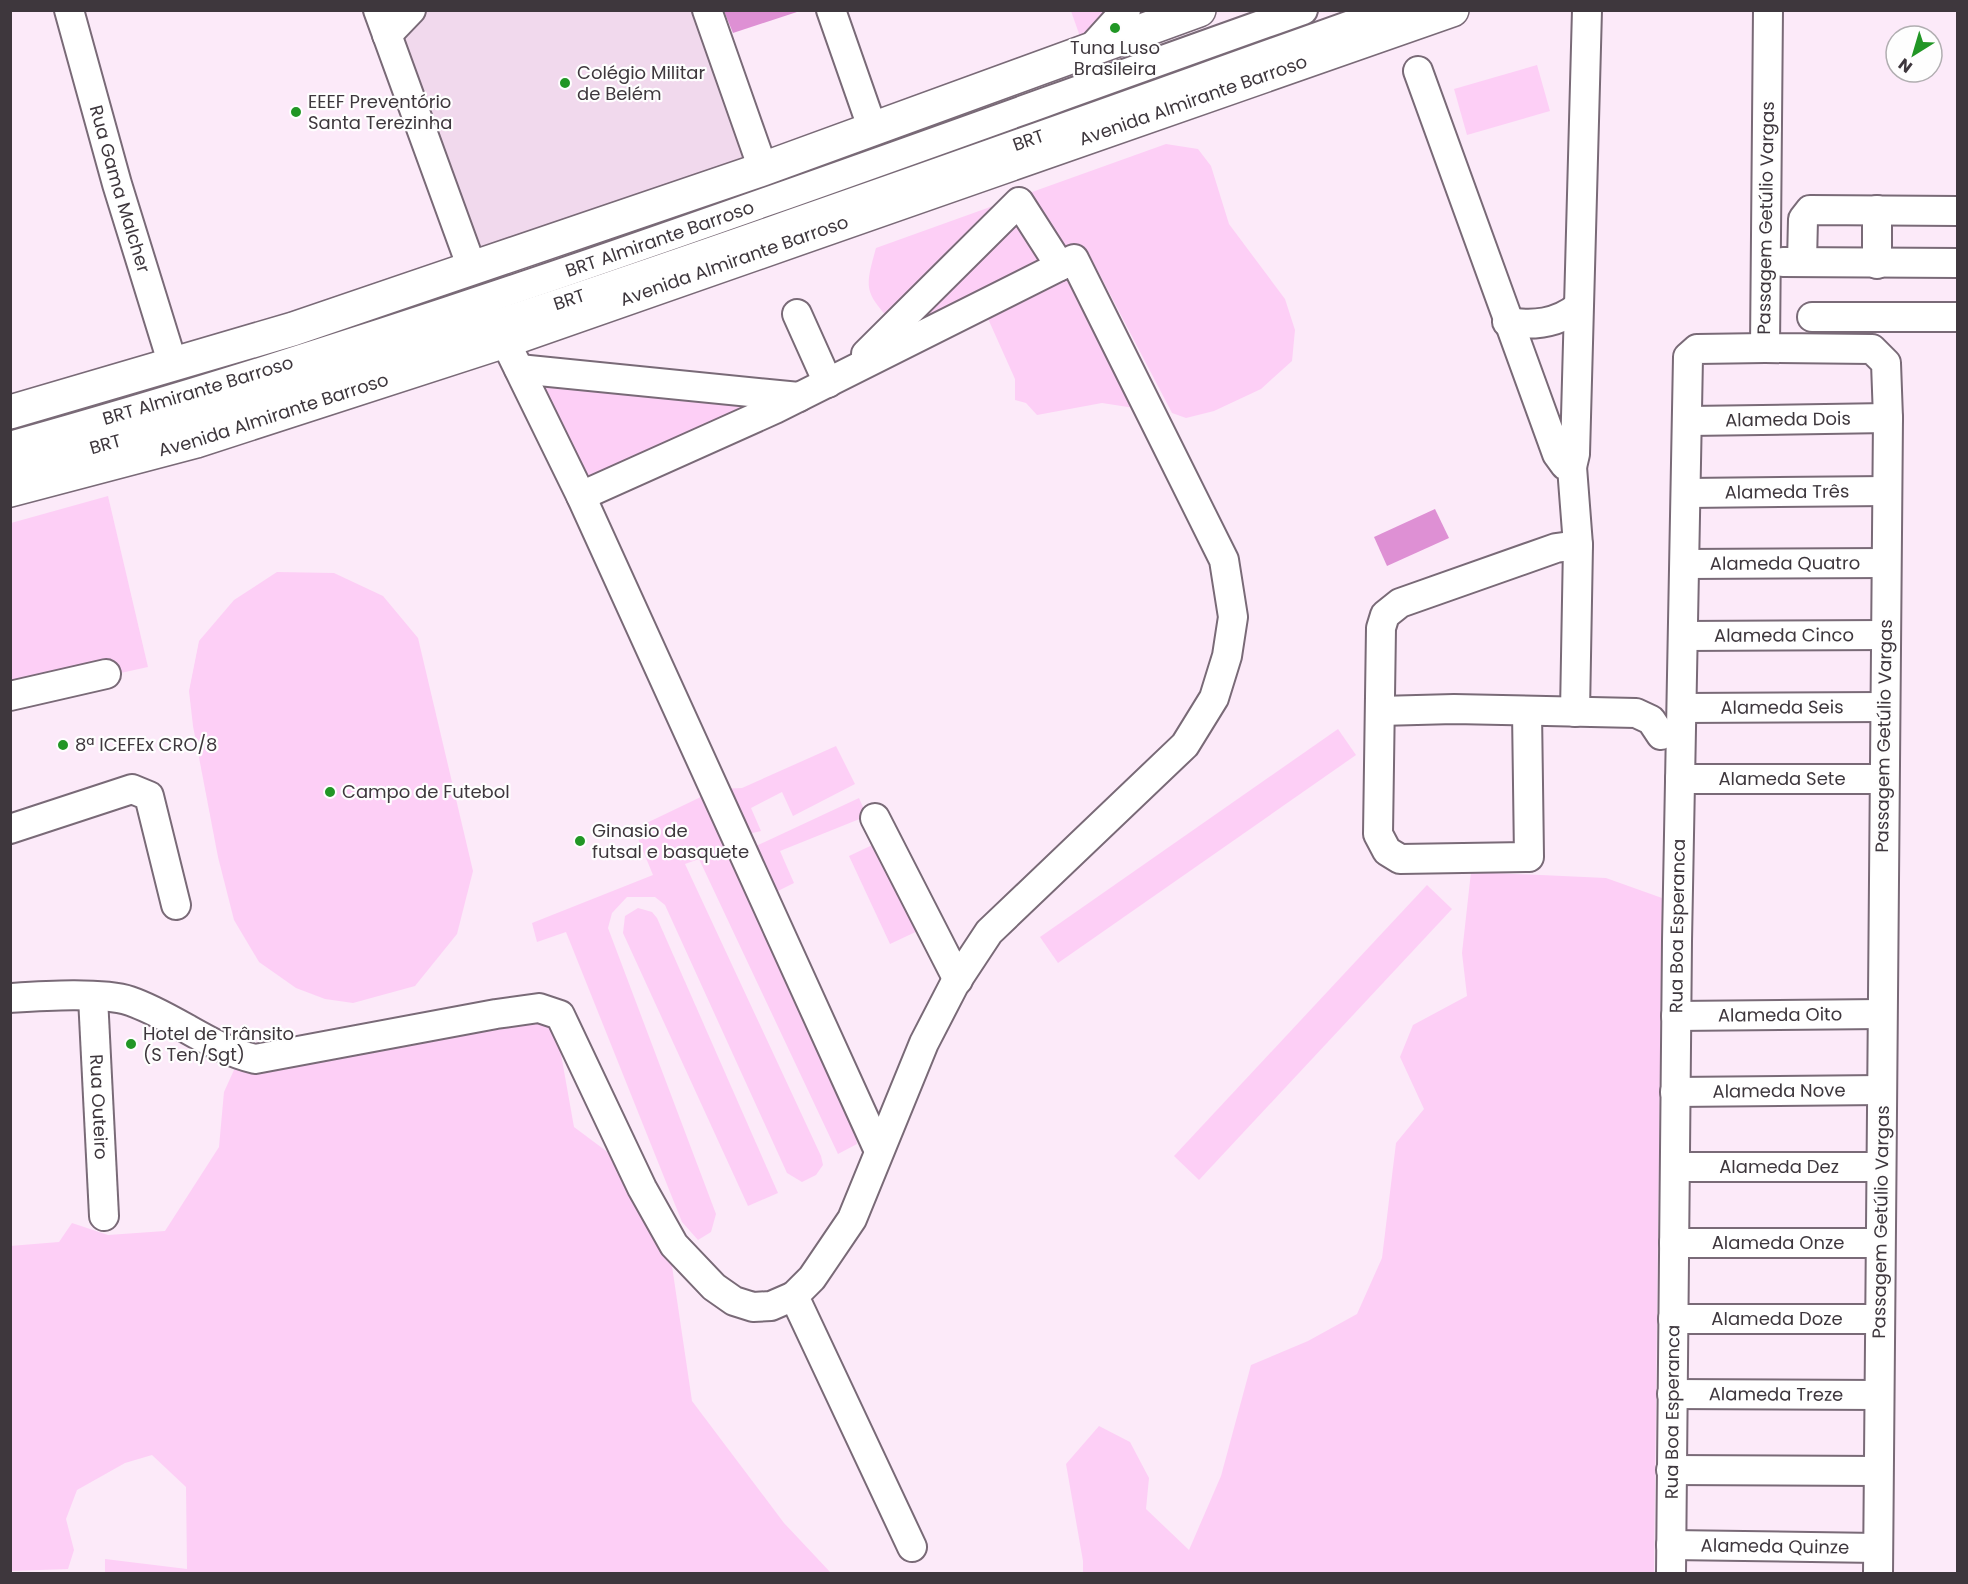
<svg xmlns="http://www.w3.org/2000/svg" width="1968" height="1584" font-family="Poppins,sans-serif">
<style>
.built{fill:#f1d9ed}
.green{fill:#fdcff6}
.water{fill:#de90d4}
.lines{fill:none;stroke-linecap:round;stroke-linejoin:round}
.minor-casing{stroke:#796a77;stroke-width:32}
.highway-casing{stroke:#796a77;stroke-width:36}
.minor{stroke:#fff;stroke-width:28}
.highway{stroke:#fff;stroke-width:33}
.poi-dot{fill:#219625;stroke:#fefefe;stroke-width:2}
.labels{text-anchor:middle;stroke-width:4.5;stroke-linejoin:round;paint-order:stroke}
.poi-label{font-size:18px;fill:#3e373d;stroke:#fefefe;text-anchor:start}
.street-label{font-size:18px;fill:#3e373d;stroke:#fefefe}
</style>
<rect width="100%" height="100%" fill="#fceaf9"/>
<path class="built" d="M362,11H714L767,156L459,263Z"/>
<g class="green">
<path d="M1071,11H1199L1083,45Z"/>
<path d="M1537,65L1550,111L1467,135L1454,89Z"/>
<path d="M1166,144L1198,149L1211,166L1229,224L1285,299L1295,330L1292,361L1261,389L1214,411L1186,418L1172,413L1088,252L1076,245L924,324H893C865,291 864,291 876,248Z"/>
<path d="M1075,277L1141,409L1102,403L1037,415L1026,403L1015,400V379L985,312Z"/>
<path d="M531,378L786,400L583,488Z"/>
<path d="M108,496L148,667L11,697V523Z"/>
<path d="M277,572L334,573L383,596L418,638L473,871L457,934L415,986L353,1003L325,999L296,988L259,962L234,920L218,857L193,726L189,691L199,641L234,600Z"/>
<path d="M1338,729L1356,755L1058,963L1040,937Z"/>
<path d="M836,746L855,784L793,816L782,792L751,808L761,831L744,835L720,789L742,788Z"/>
<path d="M705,795L853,1117L857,1144L838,1154L699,859L685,864L821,1156L823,1165L816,1175L802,1182L787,1173L665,905L655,897H627L612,913L608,928L716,1214L711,1232L698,1240L682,1222L566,932L537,942L532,923L653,875L634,829Z"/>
<path d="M859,798L867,816L780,851L794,883L764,898L739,854Z"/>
<path d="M883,840L924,928L890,944L849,856Z"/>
<path d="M1471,872L1606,878L1662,898L1654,1573H1083V1561L1066,1464L1099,1426L1130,1442L1149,1478L1146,1509L1189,1550L1221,1476L1251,1365L1308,1341L1357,1314L1382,1258L1396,1143L1424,1109L1400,1057L1413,1025L1467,996L1462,953Z"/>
<path d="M1427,885L1452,909L1199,1180L1174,1156Z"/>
<path d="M638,908L652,912L657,918L778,1193L748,1206L623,933L625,916Z"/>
<path d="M551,998L574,1127L661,1192L692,1401L784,1523L831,1573H105V1559L187,1569L186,1487L152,1455L125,1463L77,1490L66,1519L74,1550L68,1569L11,1571L10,1246L59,1242L72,1223L108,1235L165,1231L219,1147L224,1092L239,1059Z"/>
</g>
<g class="water">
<path d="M724,11H800L733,33Z"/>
<path d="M1435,509L1449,538L1387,566L1374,537Z"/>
</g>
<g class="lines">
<g class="minor-casing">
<g id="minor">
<path id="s1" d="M69,10L117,184L173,365"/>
<path d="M378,10L472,268"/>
<path d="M707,10L763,169"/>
<path d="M831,10L873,130"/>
<path d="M1768,10L1765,348L1872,349L1886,363L1888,418L1878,1574"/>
<path d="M387,35L411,10"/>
<path d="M1089,51L1126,10"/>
<path d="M1418,71L1557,454L1565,465L1572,467L1575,454L1587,10"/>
<path d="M1783,262L1958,263"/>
<path d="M1802,262L1803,219L1810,210L1958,211"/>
<path d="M1877,264V210"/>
<path d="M797,314L828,383"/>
<path d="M1812,317H1958"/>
<path d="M1507,322C1533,326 1557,324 1578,307"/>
<path d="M505,341L581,496L879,1151"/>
<path d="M866,354L1019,202L1060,266"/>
<path d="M519,369L799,397"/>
<path id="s2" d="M1689,421L1888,418"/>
<path id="s3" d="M10,446C448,324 874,162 1303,10"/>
<path d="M1572,467L1578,545L1575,712"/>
<path id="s4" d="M10,471C479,343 935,173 1393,10"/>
<path id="s5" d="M1687,493L1887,491"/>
<path d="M581,496L775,409L1074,259L1224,560L1233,617L1227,656L1214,698L1185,745L989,932L954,985L924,1043L852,1219L812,1278L794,1296L912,1547"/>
<path id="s6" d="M1685,564L1886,563"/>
<path id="s7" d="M1684,636L1885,635"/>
<path d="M10,696L106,674"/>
<path id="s8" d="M1682,708L1884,707"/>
<path d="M1380,711L1454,709L1636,713L1651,720L1661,735"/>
<path d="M1527,711L1529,857L1400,859L1387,851L1378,834L1381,628L1385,615L1400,603L1556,548L1578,545"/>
<path id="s9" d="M1680,779H1883"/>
<path d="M875,818L958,980"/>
<path d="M10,829L132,789L149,796L176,905"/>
<path id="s10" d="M93,997L104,1216"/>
<path d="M10,998C42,996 102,992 130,1001C174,1016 209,1048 255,1059L496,1014L539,1008L560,1015L642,1188L674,1245L714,1287L734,1301L753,1307L771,1306L794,1296"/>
<path id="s11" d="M1676,1016L1882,1014"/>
<path id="s12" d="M1675,1092L1882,1090"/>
<path id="s13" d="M1675,1167H1881"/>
<path id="s14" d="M1674,1243H1880"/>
<path id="s15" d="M1673,1319H1880"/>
<path id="s16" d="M1672,1394L1879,1395"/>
<path d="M1671,1470L1878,1471"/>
<path id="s17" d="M1671,1545L1878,1548"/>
<path id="s18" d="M1671,1574L1677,941L1688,357L1697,349L1765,348"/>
</g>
</g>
<g class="highway-casing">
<g id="highway">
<path d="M10,412L293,329L763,169L1199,10"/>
<path id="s19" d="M10,490L196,441L505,341L1452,10"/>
</g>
</g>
<use href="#minor" class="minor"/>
<use href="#highway" class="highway"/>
</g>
<g class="poi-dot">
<circle cx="1115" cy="28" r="6"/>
<circle cx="565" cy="83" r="6"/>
<circle cx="296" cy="112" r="6"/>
<circle cx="63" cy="745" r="6"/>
<circle cx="330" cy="792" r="6"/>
<circle cx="580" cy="841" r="6"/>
<circle cx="131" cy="1044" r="6"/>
</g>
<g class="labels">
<g class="poi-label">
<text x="1115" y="54" text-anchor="middle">Tuna Luso<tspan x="1115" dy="21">Brasileira</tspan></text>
<text x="577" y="79">Colégio Militar<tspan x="577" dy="21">de Belém</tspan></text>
<text x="308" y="108">EEEF Preventório<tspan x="308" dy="21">Santa Terezinha</tspan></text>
<text x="75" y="751">8ª ICEFEx CRO/8</text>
<text x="342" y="798">Campo de Futebol</text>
<text x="592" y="837">Ginasio de<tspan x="592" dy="21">futsal e basquete</tspan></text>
<text x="143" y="1040">Hotel de Trânsito<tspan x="143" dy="21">(S Ten/Sgt)</tspan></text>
</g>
<g class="street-label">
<text dy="6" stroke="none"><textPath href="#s19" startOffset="1246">Avenida Almirante Barroso</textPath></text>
<text dy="6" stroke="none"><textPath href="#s4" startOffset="1071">BRT</textPath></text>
<text dy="6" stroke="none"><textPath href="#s1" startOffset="186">Rua Gama Malcher</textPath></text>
<text transform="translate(1766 218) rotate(-89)" y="6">Passagem Getúlio Vargas</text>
<text dy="6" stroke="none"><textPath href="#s3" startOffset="682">BRT Almirante Barroso</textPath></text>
<text dy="6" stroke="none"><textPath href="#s19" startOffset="760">Avenida Almirante Barroso</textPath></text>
<text dy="6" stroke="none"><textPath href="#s4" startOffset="585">BRT</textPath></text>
<text dy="6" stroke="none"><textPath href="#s3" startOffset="196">BRT Almirante Barroso</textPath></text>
<text dy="6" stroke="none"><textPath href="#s19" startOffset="274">Avenida Almirante Barroso</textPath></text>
<text dy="6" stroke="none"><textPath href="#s2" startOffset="99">Alameda Dois</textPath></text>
<text dy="6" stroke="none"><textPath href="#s4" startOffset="99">BRT</textPath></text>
<text dy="6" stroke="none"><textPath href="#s5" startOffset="100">Alameda Três</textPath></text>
<text dy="6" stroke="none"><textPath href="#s6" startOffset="100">Alameda Quatro</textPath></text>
<text dy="6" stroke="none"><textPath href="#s7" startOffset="100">Alameda Cinco</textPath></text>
<text dy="6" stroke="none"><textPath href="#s8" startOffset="100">Alameda Seis</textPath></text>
<text transform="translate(1884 736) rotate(-89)" y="6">Passagem Getúlio Vargas</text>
<text dy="6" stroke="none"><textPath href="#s9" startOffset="102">Alameda Sete</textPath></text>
<text dy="6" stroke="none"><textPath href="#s18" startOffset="648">Rua Boa Esperanca</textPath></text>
<text dy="6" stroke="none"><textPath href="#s11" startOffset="104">Alameda Oito</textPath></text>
<text dy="6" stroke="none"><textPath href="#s12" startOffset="104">Alameda Nove</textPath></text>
<text dy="6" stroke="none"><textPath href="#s10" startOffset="110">Rua Outeiro</textPath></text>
<text dy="6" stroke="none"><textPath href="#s13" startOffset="104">Alameda Dez</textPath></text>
<text transform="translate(1881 1222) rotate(-89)" y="6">Passagem Getúlio Vargas</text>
<text dy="6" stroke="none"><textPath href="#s14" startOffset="104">Alameda Onze</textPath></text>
<text dy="6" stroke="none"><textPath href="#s15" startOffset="104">Alameda Doze</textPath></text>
<text dy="6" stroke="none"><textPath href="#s16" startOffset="104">Alameda Treze</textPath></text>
<text dy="6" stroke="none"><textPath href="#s18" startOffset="162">Rua Boa Esperanca</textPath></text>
<text dy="6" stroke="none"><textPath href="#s17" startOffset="104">Alameda Quinze</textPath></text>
</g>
</g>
<rect width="1968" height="1584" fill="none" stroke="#3e373d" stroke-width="24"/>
<g transform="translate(1914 54) rotate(217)"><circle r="28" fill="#fefefe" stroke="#b1aeb1" stroke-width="1.5"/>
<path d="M0-4.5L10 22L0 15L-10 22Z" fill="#219625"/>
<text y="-9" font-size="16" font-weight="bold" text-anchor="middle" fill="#3e373d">N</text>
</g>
</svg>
